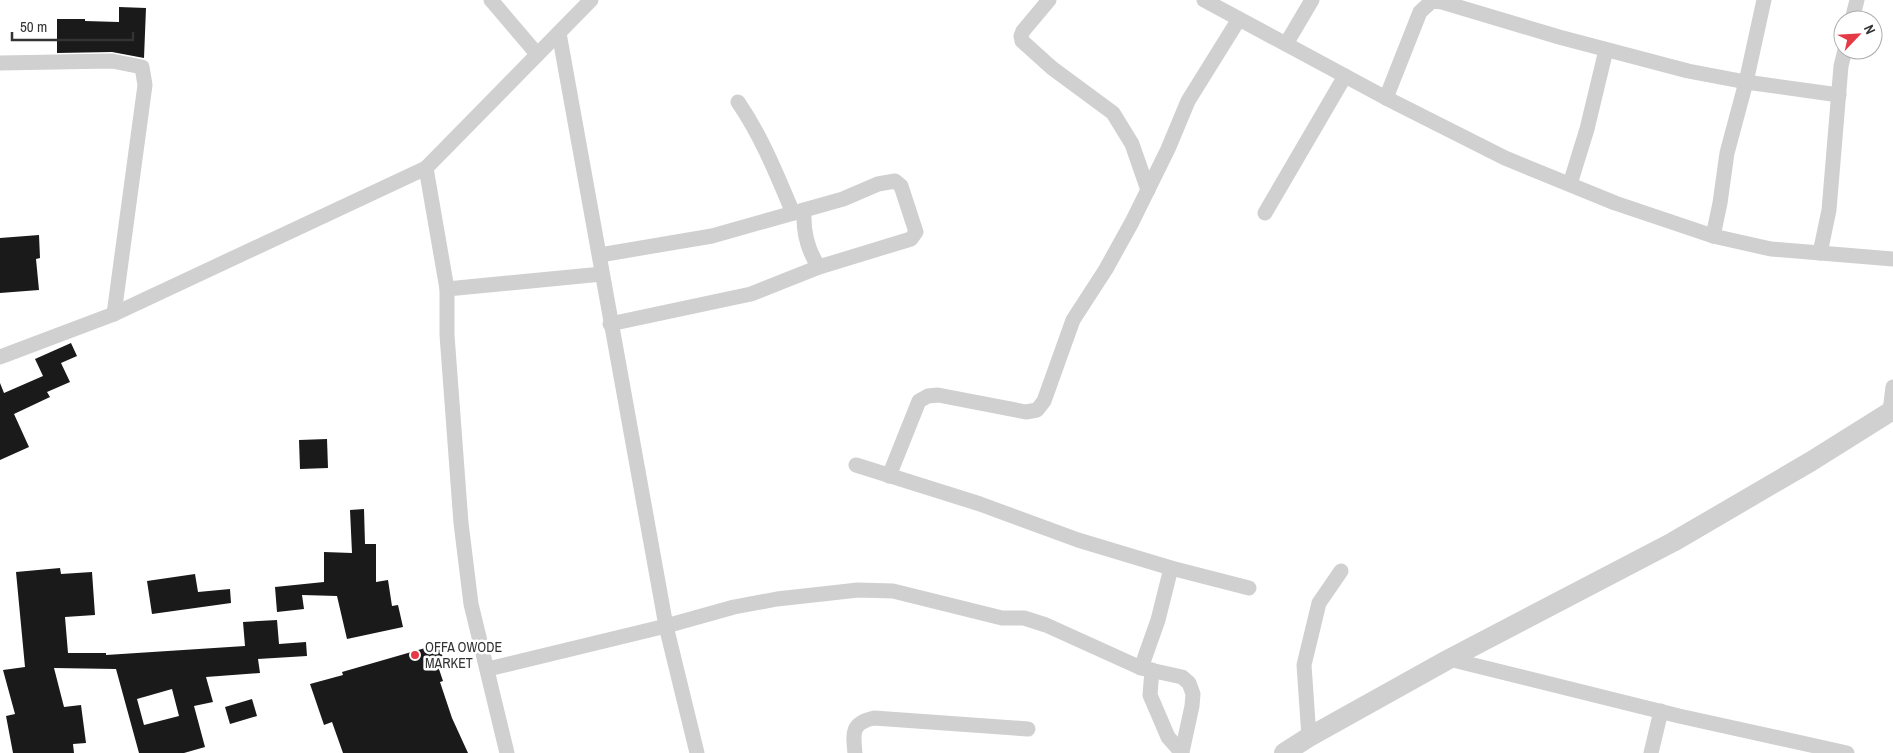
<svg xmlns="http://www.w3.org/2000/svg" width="1893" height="753" font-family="'Archivo Narrow',sans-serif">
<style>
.building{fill:#1a1a1a;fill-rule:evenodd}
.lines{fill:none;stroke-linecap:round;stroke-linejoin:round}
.minor{stroke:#d0d0d0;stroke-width:15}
.tertiary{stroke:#d0d0d0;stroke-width:20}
.poi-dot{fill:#e63946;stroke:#fff;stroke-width:2}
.labels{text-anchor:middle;stroke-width:5;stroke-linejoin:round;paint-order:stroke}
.poi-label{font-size:14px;fill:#333;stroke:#fff;text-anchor:start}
</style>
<rect width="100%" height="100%" fill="#fff"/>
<g class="building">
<path d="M119,7L146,8L144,58L112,52L57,53V19H85V21L119,22Z"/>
<path d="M39,235L40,258L36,259L39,290L0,293V238Z"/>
<path d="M71,343L77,356L61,363L70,382L47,392L50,397L14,414L29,447L0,460V383L4,393L43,376L35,359Z"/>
<path d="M327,439L328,468L300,469L299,440Z"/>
<path d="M364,509L365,544H376V582L388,580L392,606L398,605L403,627L347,639L337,596L302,595L304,609L277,612L275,587L324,582V552L352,553L350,510Z"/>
<path d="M60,568L61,574L92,572L95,615L65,617L68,653H106V655L245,646L243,622L277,620L279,644L306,642L307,656L258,659L260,673L206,677L213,702L194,706L205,747L184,753H139L116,669L54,668L64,707L81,705L86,743L73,744L74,753H13L6,716L15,714L3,670L25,667L16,572ZM172,689L179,716L144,725L137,699Z"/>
<path d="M195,574L198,592L230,589L231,603L152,614L147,581Z"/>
<path d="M439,644L444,661L437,663L443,681L440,682L452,718L468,753H343L332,722L324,725L310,684L343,675L342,672Z"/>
<path d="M252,699L257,716L230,724L225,707Z"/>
</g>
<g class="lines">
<g class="minor">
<path d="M491,0L537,54"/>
<path d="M1049,0L1023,31L1021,36L1022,41L1052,68L1113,113L1132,144L1148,190"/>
<path d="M1204,0L1386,98L1505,158L1615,203L1713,236L1771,249L1893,259"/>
<path d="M1852,20L1857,0"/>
<path d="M559,33L666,626L697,753"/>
<path d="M1286,44L1312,0"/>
<path d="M0,63L112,61L142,67L145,85L114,314"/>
<path d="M1386,98L1420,12L1432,1L1442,2L1559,37L1688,71L1746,82L1839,95"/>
<path d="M738,102C762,137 777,175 793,213"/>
<path d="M426,168L447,289V335L461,523L471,604L507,753"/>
<path d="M1570,184L1587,129L1606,50"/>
<path d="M804,210C803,231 807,250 819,267"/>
<path d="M1265,213L1345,76"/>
<path d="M1713,236L1720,203L1727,153L1746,82L1764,0"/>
<path d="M1820,253L1829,210L1841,66L1845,50"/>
<path d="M600,255L712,236L843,199L878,184L895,181L901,186L916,232L911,239L819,267L751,294L610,324"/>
<path d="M447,289L602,274"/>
<path d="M0,357L114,314L426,168L591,0"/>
<path d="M1890,411L1893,387"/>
<path d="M856,465L980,504L1078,540L1171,568L1249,588"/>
<path d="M889,476L919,401L928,396L938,395L1026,412L1037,410L1044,401L1073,320L1106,269L1132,222L1168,149L1188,101L1239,19"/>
<path d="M1449,659L1679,716L1847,753"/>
<path d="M1141,668L1158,620L1171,568"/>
<path d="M488,669L666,626L734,607L777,599L858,590L893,591L1002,618H1024L1046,625L1141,668L1182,677L1189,683L1193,694L1192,706L1182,752"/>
<path d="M1152,670L1150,695L1168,737L1182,753"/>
<path d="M1309,737L1304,665L1319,603L1341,571"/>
<path d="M855,753C853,733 851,723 874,718L1028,729"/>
<path d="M1651,753L1661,711"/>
</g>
<path class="tertiary" d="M1284,753L1309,737L1449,659L1673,542L1810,462L1893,410"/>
</g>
<circle class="poi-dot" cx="415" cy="655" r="5"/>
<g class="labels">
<g class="poi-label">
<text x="425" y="652">OFFA OWODE<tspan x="425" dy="16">MARKET</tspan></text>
</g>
</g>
<g transform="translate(1858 35) rotate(65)"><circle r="24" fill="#ffffff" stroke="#adadad"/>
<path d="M0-4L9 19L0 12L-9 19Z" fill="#e63946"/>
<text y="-8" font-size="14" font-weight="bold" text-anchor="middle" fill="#333333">N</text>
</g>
<path d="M12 32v8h121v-8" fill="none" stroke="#333333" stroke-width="2.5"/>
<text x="20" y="32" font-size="15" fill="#333333" stroke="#ffffff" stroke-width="4" paint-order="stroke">50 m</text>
</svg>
